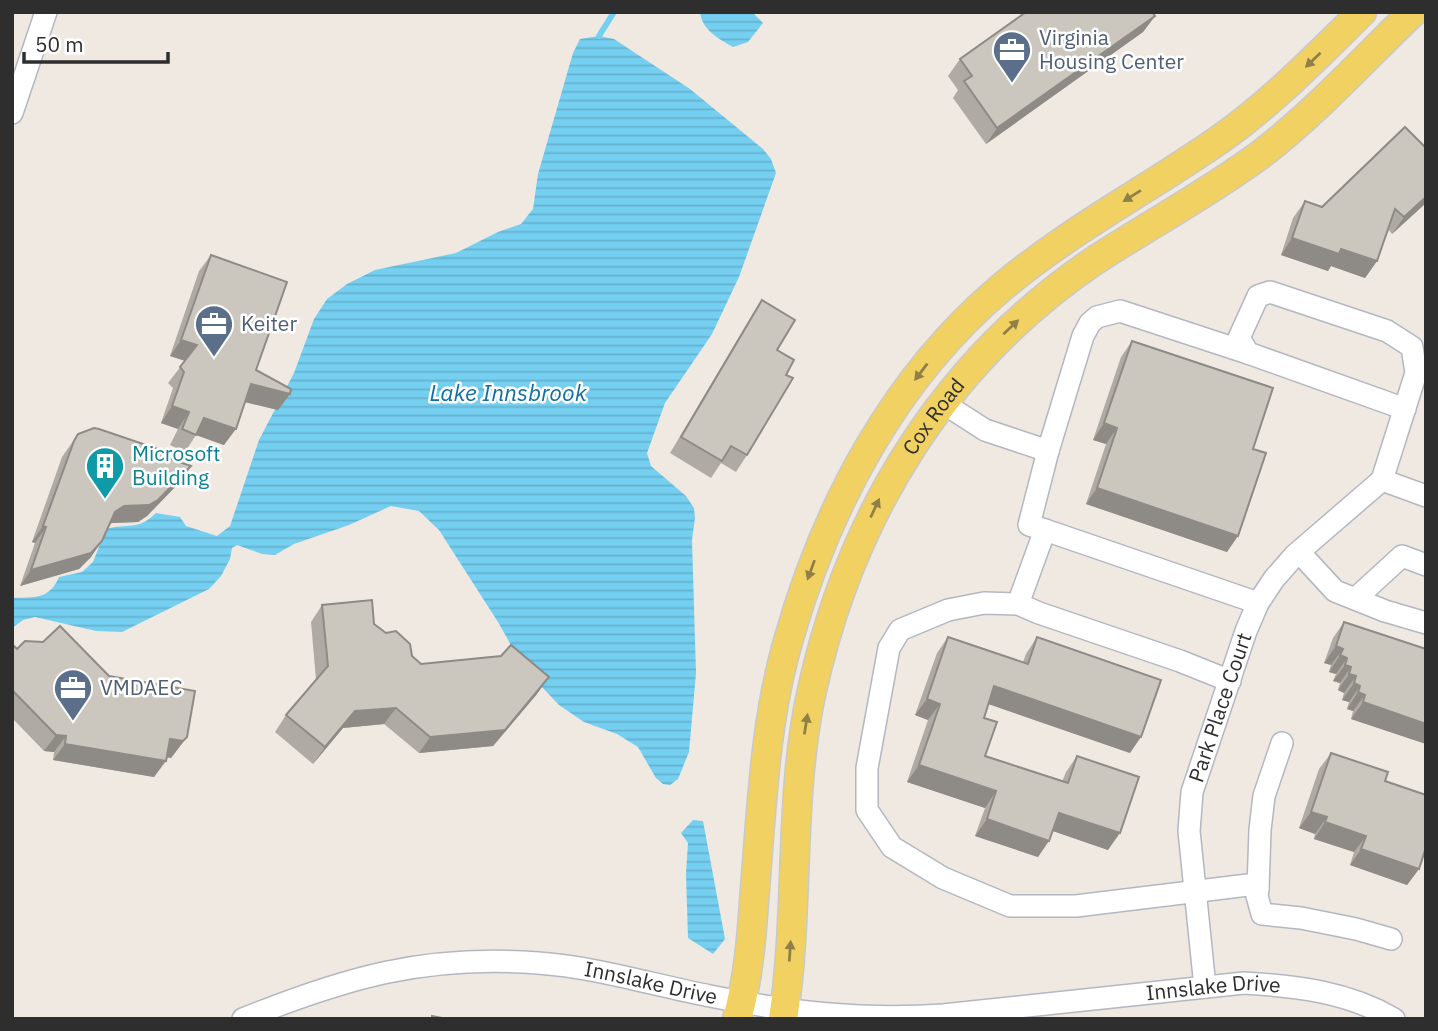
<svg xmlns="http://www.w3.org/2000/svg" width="1438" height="1031" font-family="'IBM Plex Sans',sans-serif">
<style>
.water{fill:url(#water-rules)}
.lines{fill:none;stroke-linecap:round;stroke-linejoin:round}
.stream{stroke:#75cff0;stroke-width:6}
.minor-casing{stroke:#b4b7c1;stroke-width:24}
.major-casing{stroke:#c9c9c9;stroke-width:31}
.minor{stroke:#fff;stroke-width:21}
.major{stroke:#f2d163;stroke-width:28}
.wall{fill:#afaba4}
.shaded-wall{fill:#8e8b86}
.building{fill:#cbc7bf;stroke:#8e8b86;stroke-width:2}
.oneway{fill:#908048}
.labels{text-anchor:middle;stroke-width:5;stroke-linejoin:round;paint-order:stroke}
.service-label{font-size:21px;fill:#4e5e75;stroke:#fff;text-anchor:start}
.street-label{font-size:21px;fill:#2e2e2e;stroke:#fff}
.culture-label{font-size:21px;fill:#0d838f;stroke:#fff;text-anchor:start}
.water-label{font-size:23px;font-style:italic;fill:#0d6fa3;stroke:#fff}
</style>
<defs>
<pattern id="water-rules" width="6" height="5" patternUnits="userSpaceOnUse" patternTransform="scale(1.75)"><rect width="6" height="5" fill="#75cff0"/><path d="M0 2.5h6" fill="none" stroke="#66b2ce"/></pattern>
</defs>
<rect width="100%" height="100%" fill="#efe9e1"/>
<g class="water">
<path d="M700,12H752L763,23L748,42L733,47C719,39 702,30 700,12Z"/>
<path d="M599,36L614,39L690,89L763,149L771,159L776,173L739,277L712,334L665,403L647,453L651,466L686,496L694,508L695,518L692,540L696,673L689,752L678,779L670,785L663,784L656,778L638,747L617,734L584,722L559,705L524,668L498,622L439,530L419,511L391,506L349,525L294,544L275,555L262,554L237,545L232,548L230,559L221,576L209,589L122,632L96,631L35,617L23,620L12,628V598C35,597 49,600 59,577L82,572L93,562L106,529C128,523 138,531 156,513L180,517L186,526L217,536L230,526L259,440L294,373L314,319L327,299L347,284L375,270L456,253L498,232L521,224L533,209L538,174L573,53L580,39Z"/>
<path d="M693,820L703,821L725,939L713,954L688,938L686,874L688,843L681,833Z"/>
</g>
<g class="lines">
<path class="stream" d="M599,36L614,12"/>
<g class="minor-casing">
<g id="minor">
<path d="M12,113L46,12"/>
<path d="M943,403L985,430L1048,451L1083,336L1090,323L1097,317L1120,311L1248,353"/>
<path d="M1382,480L1416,373L1412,347L1387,331L1270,292L1258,296L1239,338L1248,353L1405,409"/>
<path d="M1382,480L1426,496"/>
<path d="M1045,530L1029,525L1048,451"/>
<path d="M1299,552L1335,591L1385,611L1426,623"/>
<path d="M1355,599L1402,556L1426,565"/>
<path d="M1018,604L1045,530L1258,603"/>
<path d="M1230,681L1180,661L1039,613L1018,604L984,603L948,610L900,630L889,648L867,768V810L892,847L943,878L1010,906H1076L1248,885L1258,889L1257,896L1262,914L1301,918L1356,929L1391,939"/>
<path d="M1258,889L1260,830L1264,796L1282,743"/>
<path id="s1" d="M1205,987L1189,831L1192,792L1246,631L1258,603L1274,579L1295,555L1382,480"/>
<path id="s2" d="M243,1019C345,978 426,954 538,963C596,967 653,985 710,996C788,1012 864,1021 943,1015L1244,983C1297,986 1348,992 1394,1019"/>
</g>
</g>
<g class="major-casing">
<g id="major">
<path d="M737,1019C749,977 752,932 755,888C762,804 765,719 789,638C827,505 895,377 1002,287C1069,231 1145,191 1216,142C1270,105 1316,57 1362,12"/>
<path id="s3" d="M783,1019C800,910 788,798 812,690C851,514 944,363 1094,261C1149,225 1207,194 1260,155C1315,113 1363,60 1413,12"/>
</g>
</g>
<use href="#minor" class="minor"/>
<use href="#major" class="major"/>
</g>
<g class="wall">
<path d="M1155,16L1143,32L986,144L953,98L958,90L948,76L960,59Z"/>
<path d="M1305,201L1322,207L1426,203L1392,234L1388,229L1377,261L1365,278L1331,266L1328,271L1281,255L1293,218Z"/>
<path d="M211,255L256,370L290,394L278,410L245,402L224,445L196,435L185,452L170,445L178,429L161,423L173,388L168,383L185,361L170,356L199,271Z"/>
<path d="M762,300L786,375L747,455L736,472L721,463L711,478L670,453L751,317Z"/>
<path d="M1132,341L1253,449L1227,552L1086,504L1106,444L1093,440L1121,357Z"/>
<path d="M78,434L162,456L191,466L179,483L147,516L138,522L112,523L109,524L91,557L79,569L20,586L35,543L32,542L62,457Z"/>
<path d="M322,605L374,624L421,664L537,694L493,746L419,753L384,724L343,728L313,764L275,732L286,715L316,680L311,622Z"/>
<path d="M1344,622L1426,649V744L1351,719L1353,711L1347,709L1349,702L1342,700L1344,693L1338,690L1340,683L1333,681L1336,674L1329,672L1331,665L1324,663L1333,638Z"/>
<path d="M948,637L1023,662L1026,654L1037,637L1130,753L988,704L984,718L985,756L1062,782L1066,772L1077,756L1108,850L1053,831L1038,857L975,836L985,808L907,782L928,720L915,715L937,653Z"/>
<path d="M12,648L109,676L187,737L171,758L167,757L154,777L53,760L54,752L44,751L12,718Z"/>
<path d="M1331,753L1385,781L1419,869L1407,885L1350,865L1354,852L1314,839L1315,834L1299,828L1319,769Z"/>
</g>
<g class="shaded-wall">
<path d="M1155,16L1143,32L986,144L997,128Z"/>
<path d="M1426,197V203L1392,234L1404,217Z"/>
<path d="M1292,238L1341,249L1377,261L1365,278L1331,266L1328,271L1281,255Z"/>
<path d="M181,340L197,345L186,361L170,356Z"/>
<path d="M251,384L290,394L278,410L240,401Z"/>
<path d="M172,406L189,412L178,429L161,423Z"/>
<path d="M204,418L236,429L224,445L196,435Z"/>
<path d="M1104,423L1117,428L1106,444L1093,440Z"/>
<path d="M191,466L179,483L147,516L138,522L112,523L103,528L115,512Z"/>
<path d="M1097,488L1238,536L1227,552L1086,504Z"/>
<path d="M43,526L46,527L35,543L32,542Z"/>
<path d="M102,541L91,557L79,569L20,586L31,570Z"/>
<path d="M1336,646L1343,649L1331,665L1324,663Z"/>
<path d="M1340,655L1347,658L1336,674L1329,672Z"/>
<path d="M1345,665L1351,667L1340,683L1333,681Z"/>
<path d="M1349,674L1356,676L1344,693L1338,690Z"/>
<path d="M549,677L537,694L493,746L419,753L430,737Z"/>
<path d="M1354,683L1360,686L1349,702L1342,700Z"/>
<path d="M994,686L1141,737L1130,753L983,702Z"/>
<path d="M1358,692L1365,695L1353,711L1347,709Z"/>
<path d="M927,699L940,704L928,720L915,715Z"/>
<path d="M1363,702L1426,724V744L1351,719Z"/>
<path d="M396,708L384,724L343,728L313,764L325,747L355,711Z"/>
<path d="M56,735L66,736L54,752L44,751Z"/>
<path d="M187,737L171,758L158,756L170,739Z"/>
<path d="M65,744L166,761L154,777L53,760Z"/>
<path d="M919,765L996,791L985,808L907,782Z"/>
<path d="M1311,812L1327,817L1315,834L1299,828Z"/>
<path d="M1059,813L1120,833L1108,850L1047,829Z"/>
<path d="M987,819L1049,841L1038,857L975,836Z"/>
<path d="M1325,822L1366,836L1354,852L1314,839Z"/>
<path d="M1361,849L1419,869L1407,885L1350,865Z"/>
</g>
<g class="building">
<path d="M1026,12H1152L1155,16L997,128L964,81L972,76L960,59Z"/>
<path d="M1405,127L1426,148V197L1404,217L1395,209L1377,261L1341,249L1339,254L1292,238L1305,201L1322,207Z"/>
<path d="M211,255L287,282L256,370L291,389L290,394L251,384L236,429L204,418L196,435L182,429L189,412L172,406L184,372L180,367L197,345L181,340Z"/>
<path d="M762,300L795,320L777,350L794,360L786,375L793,378L747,455L731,446L722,461L681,437Z"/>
<path d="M1132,341L1273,388L1253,449L1266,453L1238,536L1097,488L1117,428L1104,423Z"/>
<path d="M94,428L99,429L164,451L162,456L191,466L158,500L149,505L124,506L115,512L102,541L91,553L31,570L46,527L43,526L74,441L78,434Z"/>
<path d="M372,600L374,624L386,633L396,631L410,644L412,656L421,664L501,656L511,645L549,677L505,730L430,737L396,708L355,711L325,747L286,715L328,666L322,605Z"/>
<path d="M1344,622L1426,649V724L1363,702L1365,695L1358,692L1360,686L1354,683L1356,676L1349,674L1351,667L1345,665L1347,658L1340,655L1343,649L1336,646Z"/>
<path d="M60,626L109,676L195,691L187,737L183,741L170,739L166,761L65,744L66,736L56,735L12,690V648L14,646L17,649L25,641L43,642Z"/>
<path d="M948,637L1028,664L1037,637L1161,680L1141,737L994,686L984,718L997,722L985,756L1068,783L1077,756L1139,777L1120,833L1059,813L1049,841L987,819L996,791L919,765L940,704L927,699Z"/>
<path d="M1331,753L1388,772L1385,781L1426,795V847L1419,869L1361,849L1366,836L1325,822L1327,817L1311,812Z"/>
<path d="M432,1016L447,1019H432Z"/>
</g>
<defs><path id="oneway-solid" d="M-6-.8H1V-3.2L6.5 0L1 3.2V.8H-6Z" transform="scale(1.75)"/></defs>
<g class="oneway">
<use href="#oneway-solid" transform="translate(1313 60) rotate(136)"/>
<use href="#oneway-solid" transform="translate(1132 196) rotate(148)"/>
<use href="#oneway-solid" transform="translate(1011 327) rotate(-43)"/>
<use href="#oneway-solid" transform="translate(921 372) rotate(127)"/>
<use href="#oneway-solid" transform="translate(875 508) rotate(-65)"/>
<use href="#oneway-solid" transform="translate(811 570) rotate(110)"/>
<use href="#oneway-solid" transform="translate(806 724) rotate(-81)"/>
<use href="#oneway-solid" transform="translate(790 951) rotate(-86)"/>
</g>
<defs>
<g id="office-pin" transform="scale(2.0125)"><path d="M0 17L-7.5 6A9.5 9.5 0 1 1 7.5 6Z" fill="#5c6f8a" stroke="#fff"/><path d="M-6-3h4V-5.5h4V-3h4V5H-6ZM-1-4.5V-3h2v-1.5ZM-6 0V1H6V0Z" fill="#fff"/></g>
<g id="building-pin" transform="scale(2.0125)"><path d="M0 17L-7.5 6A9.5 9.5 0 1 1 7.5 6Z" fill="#0f9aa8" stroke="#fff"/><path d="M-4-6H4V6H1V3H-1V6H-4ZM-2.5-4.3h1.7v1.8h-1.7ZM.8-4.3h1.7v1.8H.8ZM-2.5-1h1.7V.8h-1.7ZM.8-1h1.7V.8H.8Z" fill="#fff"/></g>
</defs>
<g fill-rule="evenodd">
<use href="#office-pin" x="1012" y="50"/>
<use href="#office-pin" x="214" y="324"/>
<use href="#building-pin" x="105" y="466"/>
<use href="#office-pin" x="73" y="688"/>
</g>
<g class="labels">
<g class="service-label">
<text x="1039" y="45">Virginia<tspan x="1039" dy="24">Housing Center</tspan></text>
<text x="241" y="331">Keiter</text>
<text x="100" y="695">VMDAEC</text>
</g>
<g class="street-label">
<text dy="7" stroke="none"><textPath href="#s3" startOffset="632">Cox Road</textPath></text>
<text dy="7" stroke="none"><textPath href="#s1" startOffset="285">Park Place Court</textPath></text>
<text dy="7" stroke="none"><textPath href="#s2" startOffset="418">Innslake Drive</textPath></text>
<text dy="7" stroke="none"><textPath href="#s2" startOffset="985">Innslake Drive</textPath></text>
</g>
<g class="culture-label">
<text x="132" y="461">Microsoft<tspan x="132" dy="24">Building</tspan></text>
</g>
<g class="water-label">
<text x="508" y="401">Lake Innsbrook</text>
</g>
</g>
<rect width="1438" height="1031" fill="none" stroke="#2e2e2e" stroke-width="28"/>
<path d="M24 52v10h144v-10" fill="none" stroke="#2e2e2e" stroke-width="3.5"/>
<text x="35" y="52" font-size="21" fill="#2e2e2e" stroke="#ffffff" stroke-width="5" paint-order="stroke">50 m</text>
</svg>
